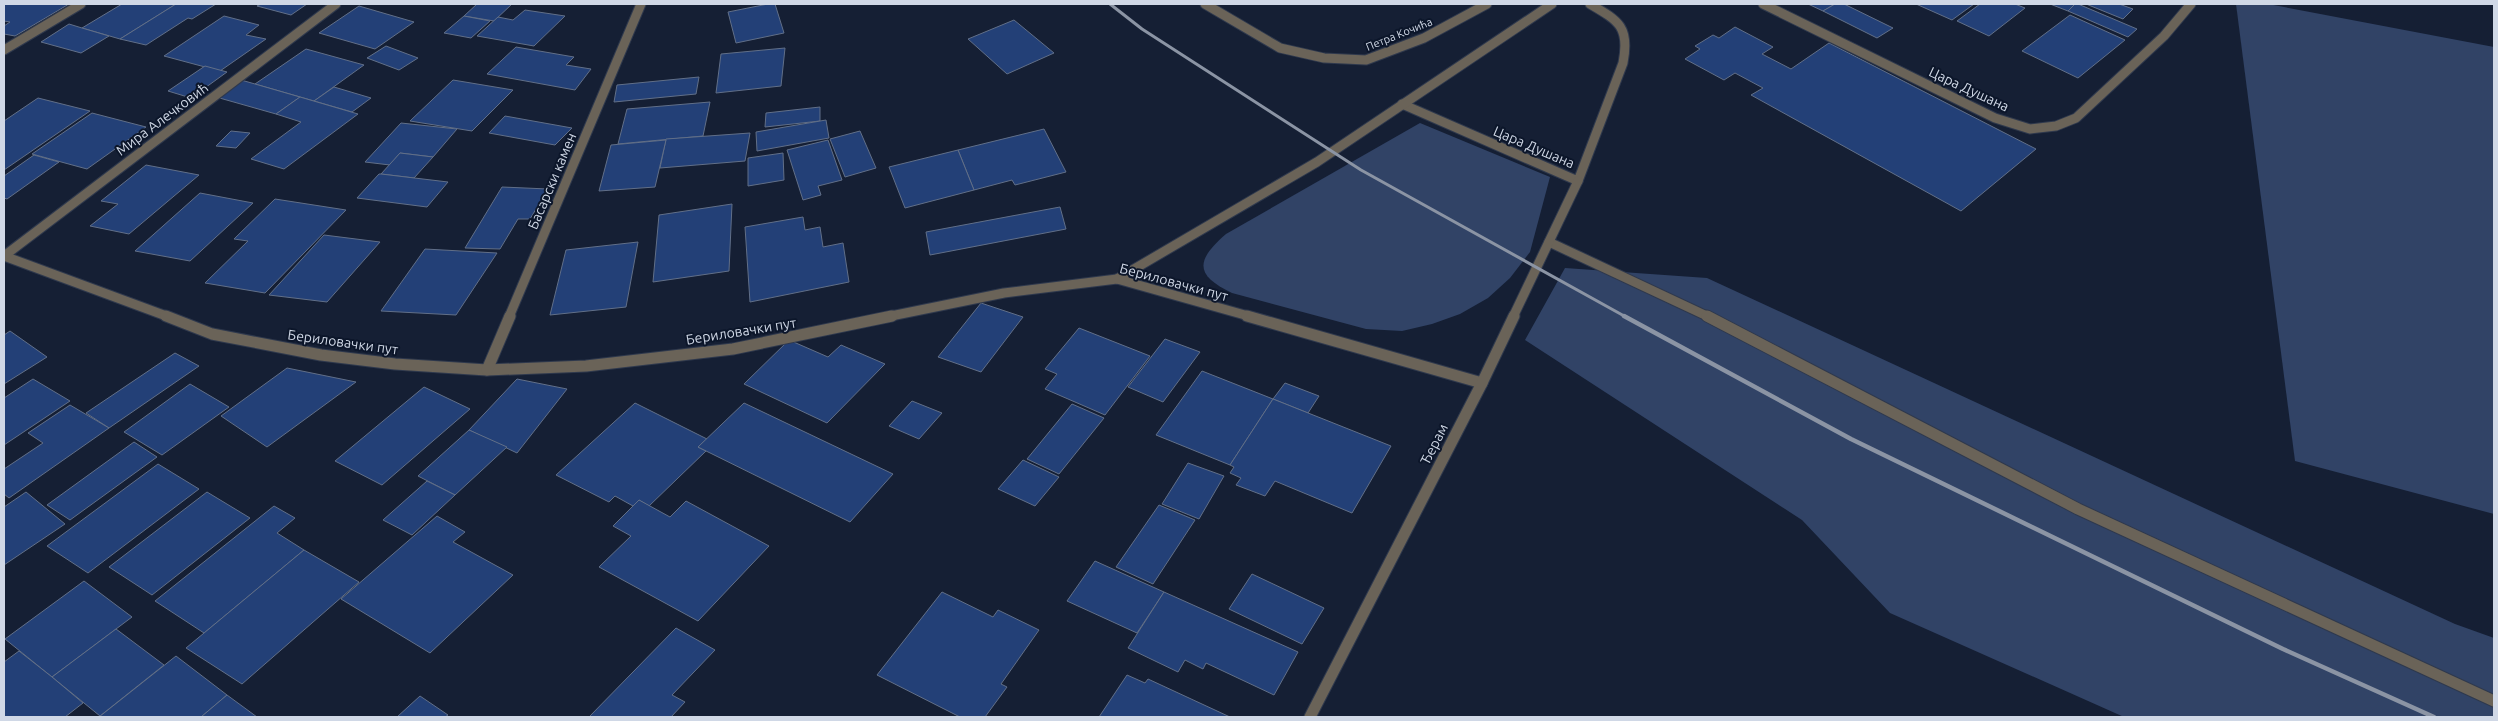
<svg xmlns="http://www.w3.org/2000/svg" width="2498" height="721" font-family="Ubuntu,sans-serif">
<style>
.green{fill:#314366}
.building{fill:#234077;stroke:#616f88}
.lines{fill:none;stroke-linecap:round;stroke-linejoin:round}
.service-far1-casing{stroke:#2f394d;stroke-width:11}
.service-casing{stroke:#2f394d;stroke-width:13}
.minor-far1-casing{stroke:#2f394d;stroke-width:11}
.minor-casing{stroke:#2f394d;stroke-width:13}
.service-far1{stroke:#6a6358;stroke-width:9}
.service{stroke:#6a6358;stroke-width:11}
.minor-far1{stroke:#6a6358;stroke-width:9}
.minor{stroke:#6a6358;stroke-width:11}
.rail-far1{stroke:#8b94a4;stroke-width:3}
.rail{stroke:#8b94a4;stroke-width:4.5}
.labels{text-anchor:middle;stroke-width:4;stroke-linejoin:round;paint-order:stroke}
.far-street-label{font-size:11px;fill:#d0d8e6;stroke:#0c162a}
.street-label{font-size:14px;fill:#d0d8e6;stroke:#0c162a}
</style>
<rect width="100%" height="100%" fill="#151f34"/>
<g class="green">
<path d="M2236,4H2268L2494,47V514L2295,461Z"/>
<path d="M1420,123L1550,177L1530,252L1510,278L1488,298L1460,314L1432,324L1402,331L1366,329L1232,293C1195,275 1195,261 1226,234Z"/>
<path d="M1565,268L1707,278L2455,624L2494,638V717H2124L1890,613L1802,520L1525,340Z"/>
</g>
<g class="building">
<path d="M4,4H69L15,36L4,34V26L10,22L4,21Z"/>
<path d="M122,4H176L120,39L82,28Z"/>
<path d="M176,4H216L192,19L188,18L146,45L120,39Z"/>
<path d="M261,4H307L291,15L257,6Z"/>
<path d="M477,4H512L494,21L464,16Z"/>
<path d="M768,4H775L784,33L736,43L728,12Z"/>
<path d="M1808,4H1835L1823,11Z"/>
<path d="M1835,4H1844L1893,28L1877,38L1823,11Z"/>
<path d="M1916,4H1974L1952,20Z"/>
<path d="M1980,4H2015L2025,8L1989,36L1957,21Z"/>
<path d="M2050,4H2075L2068,11Z"/>
<path d="M2075,4H2078L2137,29L2128,37L2068,11Z"/>
<path d="M2086,4H2119L2133,9L2123,19Z"/>
<path d="M359,6L414,22L375,49L319,33Z"/>
<path d="M525,10L565,16L534,46L477,36L498,17L513,20Z"/>
<path d="M2070,15L2125,40L2078,78L2022,51Z"/>
<path d="M224,16L259,25L246,35L266,39L220,71L164,56Z"/>
<path d="M464,16L490,21L471,38L444,33Z"/>
<path d="M1014,20L1054,53L1007,74L968,39Z"/>
<path d="M69,24L82,28L109,36L81,53L41,42Z"/>
<path d="M1735,27L1773,47L1762,54L1791,69L1829,43L2036,149L1961,211L1751,95L1763,88L1735,73L1724,80L1685,59L1700,49L1695,46L1713,35L1719,38Z"/>
<path d="M386,46L418,58L399,70L367,58Z"/>
<path d="M516,47L574,57L566,65L591,69L575,90L487,74Z"/>
<path d="M785,48L781,86L716,93L721,54Z"/>
<path d="M306,49L364,65L314,101L255,84Z"/>
<path d="M205,66L227,72L191,98L168,91Z"/>
<path d="M699,77L696,94L614,102L617,85Z"/>
<path d="M241,80L255,84L300,97L276,114L216,97Z"/>
<path d="M453,80L513,90L472,131L410,121Z"/>
<path d="M334,87L371,98L352,112L314,101Z"/>
<path d="M300,97L358,114L284,169L251,159L301,122L276,114Z"/>
<path d="M38,98L90,111L4,170V121Z"/>
<path d="M710,102L703,136L618,144L627,109Z"/>
<path d="M820,107V121L765,127L766,113Z"/>
<path d="M92,113L146,127L87,169L32,154Z"/>
<path d="M505,116L572,128L555,145L489,133Z"/>
<path d="M826,120L829,138L757,151L756,132Z"/>
<path d="M401,123L457,129L433,157L400,153L390,165L365,162Z"/>
<path d="M1044,129L1066,172L1015,185L1012,180L974,190L958,150Z"/>
<path d="M231,131L250,133L236,148L216,146Z"/>
<path d="M860,131L876,168L845,177L830,139Z"/>
<path d="M750,133L745,161L660,168L666,139Z"/>
<path d="M666,140L655,187L599,191L611,145Z"/>
<path d="M828,140L842,180L818,186L821,195L803,200L787,150Z"/>
<path d="M958,150L974,190L905,208L889,167Z"/>
<path d="M400,153L433,157L414,178L381,174Z"/>
<path d="M783,153L784,180L748,186V158Z"/>
<path d="M34,155L59,162L7,199L4,198V176Z"/>
<path d="M146,165L199,175L129,234L90,226L118,204L101,201Z"/>
<path d="M379,174H381L448,182L427,207L357,198Z"/>
<path d="M502,187L548,189L530,219H518L500,249L465,248Z"/>
<path d="M200,193L253,203L190,261L135,251Z"/>
<path d="M275,199L346,210L265,293L205,283L248,241L234,239Z"/>
<path d="M732,204L729,271L653,282L659,215Z"/>
<path d="M1060,207L1066,229L930,255L926,232Z"/>
<path d="M803,217L805,230L820,227L823,247L843,243L849,282L750,302L745,227Z"/>
<path d="M324,235L380,242L327,302L269,295Z"/>
<path d="M638,242L626,307L550,315L566,250Z"/>
<path d="M425,249L497,253L456,315L381,311Z"/>
<path d="M981,303L1023,317L981,372L938,357Z"/>
<path d="M1079,328L1150,356L1105,415L1045,389L1057,374L1045,369Z"/>
<path d="M10,331L47,357L4,384V335Z"/>
<path d="M1165,339L1200,352L1163,402L1128,387Z"/>
<path d="M789,340L828,357L841,345L885,364L827,423L744,384Z"/>
<path d="M175,353L199,366L109,428L86,413Z"/>
<path d="M287,368L356,382L267,447L221,416Z"/>
<path d="M1202,371L1273,399L1230,465L1156,435Z"/>
<path d="M33,379L70,401L4,445V398Z"/>
<path d="M517,379L567,389L517,453L469,430Z"/>
<path d="M1285,383L1319,396L1308,413L1273,399Z"/>
<path d="M190,384L229,407L162,455L124,432Z"/>
<path d="M424,387L470,409L382,485L335,461Z"/>
<path d="M1273,399L1391,446L1352,513L1275,481L1265,496L1236,485L1241,478L1230,473L1234,467L1230,465Z"/>
<path d="M912,401L942,413L919,439L889,426Z"/>
<path d="M635,403L707,439L698,447L706,451L649,506L639,500L633,506L615,496L609,502L556,475Z"/>
<path d="M744,403L893,474L850,522L698,447Z"/>
<path d="M1072,404L1104,418L1059,474L1027,459Z"/>
<path d="M70,405L109,428L9,498L4,494V469L43,443L28,433Z"/>
<path d="M469,430L507,447L455,495L418,476Z"/>
<path d="M134,442L157,457L70,520L47,505Z"/>
<path d="M1023,460L1059,477L1035,506L998,489Z"/>
<path d="M1188,463L1224,476L1199,519L1162,504Z"/>
<path d="M158,464L199,489L88,573L47,546Z"/>
<path d="M427,481L455,495L412,535L383,520Z"/>
<path d="M26,492L65,524L4,565V507Z"/>
<path d="M207,492L250,518L152,595L109,567Z"/>
<path d="M639,500L670,517L686,501L769,546L698,621L599,567L631,536L613,526Z"/>
<path d="M1159,505L1195,520L1153,584L1116,567Z"/>
<path d="M274,506L295,518L277,533L304,550L204,633L155,601Z"/>
<path d="M437,516L465,532L453,542L513,575L430,653L341,599Z"/>
<path d="M304,550L359,582L242,684L186,648Z"/>
<path d="M1095,561L1164,592L1137,633L1067,601Z"/>
<path d="M1252,574L1324,608L1302,644L1229,609Z"/>
<path d="M84,581L132,617L52,677L5,639Z"/>
<path d="M942,592L993,617L998,610L1039,630L1001,684L1007,687L985,717H960L877,675Z"/>
<path d="M1164,592L1298,652L1274,695L1206,663L1203,669L1185,660L1178,672L1128,648Z"/>
<path d="M676,628L715,650L672,695L685,702L671,717H589Z"/>
<path d="M116,629L164,665L100,716L52,677Z"/>
<path d="M19,651L52,677L83,703L65,717H4V662Z"/>
<path d="M176,656L227,695L201,717H99Z"/>
<path d="M1127,675L1145,683L1148,679L1230,717H1099Z"/>
<path d="M227,695L257,717H201Z"/>
<path d="M420,696L448,715L445,717H397Z"/>
</g>
<g class="lines">
<g class="service-far1-casing">
<path id="service-far1" d="M1549,242L1709,317"/>
</g>
<g class="service-casing">
<path id="service" d="M1707,316L2078,509L2494,701"/>
</g>
<g class="minor-far1-casing">
<g id="minor-far1">
<path d="M1205,4L1280,48L1324,58L1366,60L1424,38L1487,4"/>
<path d="M1763,4L1995,118L2030,129L2056,126L2076,118L2164,36L2191,4"/>
<path d="M4,50L81,4"/>
<path d="M1402,104L1578,181L1623,63C1630,27 1619,21 1590,4"/>
<path d="M4,256L169,317"/>
<path d="M4,256L336,4"/>
<path d="M1117,279L1317,162L1552,4"/>
<path d="M509,317L641,4"/>
<path d="M886,317L1004,293L1117,279L1252,317"/>
<path d="M1513,317L1578,181"/>
</g>
</g>
<g class="minor-casing">
<g id="minor">
<path d="M166,316L212,334L321,355L395,364L487,370L586,366L733,349L892,316"/>
<path d="M1247,316L1482,383"/>
<path d="M487,370L510,316"/>
<path d="M1310,717L1482,383L1514,316"/>
</g>
</g>
<use href="#service-far1" class="service-far1"/>
<use href="#service" class="service"/>
<use href="#minor-far1" class="minor-far1"/>
<use href="#minor" class="minor"/>
<path class="rail-far1" d="M1110,4L1142,29L1361,170L1626,317"/>
<path class="rail" d="M1624,316L1851,439L2283,649L2434,717"/>
</g>
<g class="labels">
<g class="far-street-label">
<text transform="translate(1399 34) rotate(-22)" y="4">Петра Кочића</text>
</g>
<g class="street-label">
<text transform="translate(1969 89) rotate(25)" y="5">Цара Душана</text>
<text transform="translate(162 119) rotate(-37)" y="5">Мира Алечковић</text>
<text transform="translate(1534 147) rotate(23)" y="5">Цара Душана</text>
<text transform="translate(552 181) rotate(-67)" y="5">Басарски камен</text>
<text transform="translate(1174 282) rotate(15)" y="5">Бериловачки пут</text>
<text transform="translate(741 331) rotate(-9)" y="5">Бериловачки пут</text>
<text transform="translate(343 342) rotate(8)" y="5">Бериловачки пут</text>
<text transform="translate(1434 444) rotate(-63)" y="5">Ђерам</text>
</g>
</g>
<rect width="2498" height="721" fill="none" stroke="#d0d8e6" stroke-width="10"/>
</svg>
